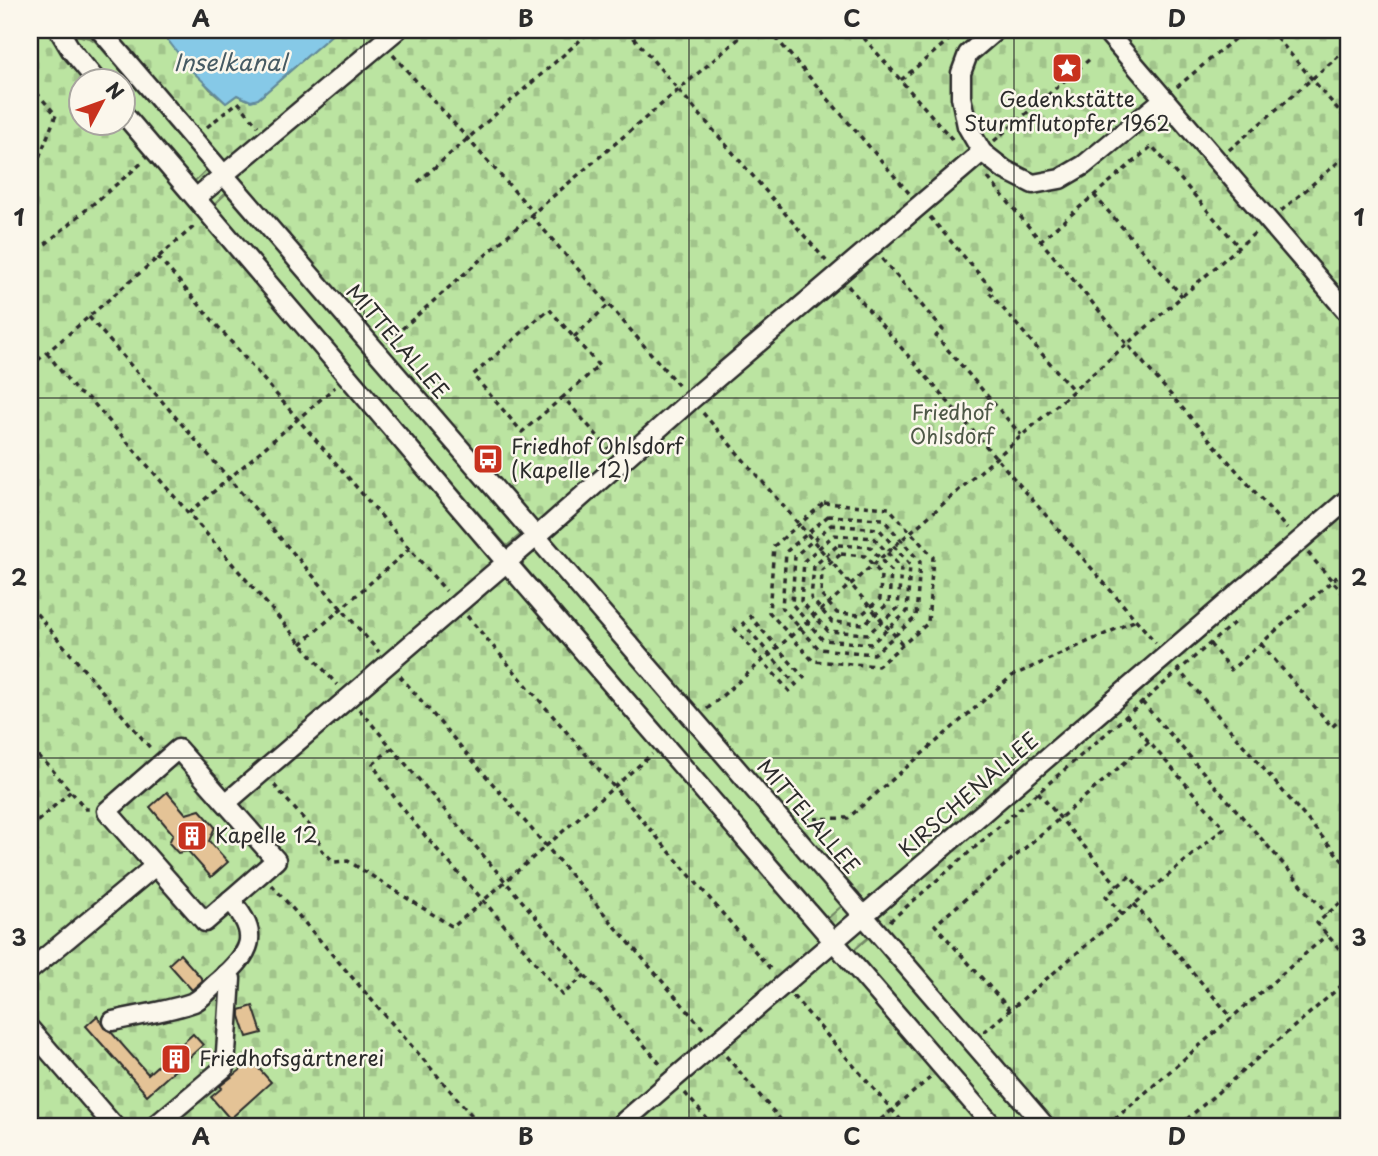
<svg xmlns="http://www.w3.org/2000/svg" width="1378" height="1156" font-family="'Playpen Sans',sans-serif">
<style>
.grass{fill:#bbe4a1;stroke:#738866;stroke-width:2}
.cemetery{fill:url(#cemetery-stones);stroke:#738866;stroke-width:2;fill-rule:evenodd}
.water{fill:#86c9e7;stroke:#628a9c;stroke-width:2}
.building{fill:#e4c396;stroke:#2b2b2b;stroke-width:2}
.lines{fill:none;stroke-linecap:round;stroke-linejoin:round}
.minor-casing{stroke:#2b2b2b;stroke-width:23}
.path{stroke:#2b2b2b;stroke-width:3.5;stroke-dasharray:5 5;stroke-linecap:butt}
.minor{stroke:#fbf7ec;stroke-width:18}
.grid{fill:none;stroke:#2b2b2b;stroke-width:2;stroke-opacity:0.55}
.labels{text-anchor:middle;stroke-width:5;stroke-linejoin:round;paint-order:stroke}
.poi-label{font-size:21px;fill:#2b2b2b;stroke:#fbf7ec;text-anchor:start}
.street-label{font-size:21px;fill:#2b2b2b;stroke:#fbf7ec}
.park-label{font-size:21px;fill:#4f5948;stroke:#fbf7ec}
.water-label{font-size:23px;font-style:italic;fill:#465a63;stroke:#fbf7ec}
.neatline{fill:none;stroke:#2b2b2b;stroke-width:2.5}
.grid-label{font-size:23px;text-anchor:middle;font-weight:bold;fill:#2b2b2b}
</style>
<defs>
<pattern id="cemetery-stones" width="16" height="16" patternUnits="userSpaceOnUse" patternTransform="scale(1.75)"><rect width="16" height="16" fill="#bbe4a1"/><path d="M2 7V4a2 2 0 0 1 4 0v3zM10 15v-3a2 2 0 0 1 4 0v3z" fill="#a1c48b"/></pattern>
</defs>
<rect width="100%" height="100%" fill="#fbf7ec"/>
<filter id="ink" filterUnits="userSpaceOnUse"><feTurbulence type="fractalNoise" baseFrequency=".0143" numOctaves="2"/><feDisplacementMap in="SourceGraphic" scale="14" xChannelSelector="R" yChannelSelector="G"/><feConvolveMatrix kernelMatrix="1 2 1 2 8 2 1 2 1" color-interpolation-filters="sRGB"/></filter>
<g filter="url(#ink)">
<g class="grass">
<path d="M76,35L90,38L96,42L207,170L192,184L123,104L122,80H102L76,46Z"/>
<path d="M229,191L523,533L506,547L213,205Z"/>
<path d="M536,548L843,905L827,919L520,562Z"/>
<path d="M870,936L1035,1126H1006L854,950Z"/>
</g>
<path class="cemetery" d="M30,30H160L210,89L226,103L237,95L248,100L258,99L337,30H1348V1126H1035L870,936L854,950L1006,1126H30ZM76,35L90,38L96,42L207,169L193,183L122,122H80V80H102L76,46ZM228,191L522,533L507,546L213,206ZM537,548L843,905L827,919L520,562Z"/>
<path class="water" d="M160,30H337L258,99L251,101L237,95L226,103L191,70Z"/>
<g class="building">
<path d="M167,792L186,814L200,810L215,827L209,841L228,862L211,877L188,851L178,853L169,843L173,834L150,807Z"/>
<path d="M180,954L203,980L192,990L169,964Z"/>
<path d="M253,1006L262,1033L247,1037L240,1016V1010Z"/>
<path d="M97,1016L104,1028L111,1032L148,1074L193,1034L203,1045L147,1095L86,1026Z"/>
<path d="M252,1061L271,1082L230,1119L211,1097L222,1088L220,1086Z"/>
</g>
<g class="lines">
<g class="minor-casing">
<g id="minor">
<path d="M59,30L71,50L96,80"/>
<path d="M100,30L224,175L1045,1126"/>
<path d="M996,30L968,54L961,73V97L967,126L982,152L1005,170L1033,184L1060,179L1084,165L1164,99"/>
<path d="M1105,30L1348,313"/>
<path d="M122,112L494,548L993,1126"/>
<path d="M196,198L397,30"/>
<path d="M178,749L276,860L205,922L107,811Z"/>
<path d="M226,803L536,537L691,400L982,152"/>
<path d="M30,970L155,866"/>
<path d="M113,1021C138,1015 170,1011 194,1002C203,998 211,987 219,981C251,952 262,936 230,900"/>
<path d="M30,1029L114,1126"/>
<path d="M155,1126L225,1067L231,979L226,974"/>
<path d="M619,1126L1348,499"/>
</g>
</g>
<g class="path">
<path d="M627,30L827,262"/>
<path d="M769,30L909,193"/>
<path d="M857,30L951,138L955,140"/>
<path d="M1270,30L1348,121"/>
<path d="M1132,37L1140,30"/>
<path d="M393,55L534,213"/>
<path d="M901,80L957,33L954,30"/>
<path d="M30,85L56,115L30,180"/>
<path d="M1177,87L1245,30"/>
<path d="M207,127L238,102L258,126"/>
<path d="M994,141L1091,58"/>
<path d="M1229,150L1348,48"/>
<path d="M988,178L1127,344L1287,529"/>
<path d="M418,182L592,30"/>
<path d="M1094,195L1182,296"/>
<path d="M1281,211L1348,154"/>
<path d="M531,215L679,386"/>
<path d="M930,217L991,288L988,291L1073,390"/>
<path d="M1040,241L1152,146L1239,247"/>
<path d="M30,257L143,162"/>
<path d="M158,257L446,591"/>
<path d="M882,259L943,330L936,336L1021,435"/>
<path d="M848,286L1156,643"/>
<path d="M89,317L379,652"/>
<path d="M574,337L608,305"/>
<path d="M387,342L531,215L749,30"/>
<path d="M47,353L77,392L91,400L337,685"/>
<path d="M30,367L197,224"/>
<path d="M563,397L522,432L473,375L549,309L599,366L563,397L610,450"/>
<path d="M703,413L903,645"/>
<path d="M824,503L889,508L933,557L928,623L878,666L813,661L769,612L774,546Z"/>
<path d="M189,513L335,387"/>
<path d="M828,516L883,519L920,562L916,617L874,654L819,649L782,608L786,552Z"/>
<path d="M831,525L879,529L910,565L907,612L871,644L823,640L792,604L795,556Z"/>
<path d="M834,535L874,538L901,568L898,608L868,634L828,631L801,601L804,561Z"/>
<path d="M838,545L870,547L891,571L889,603L864,624L832,622L811,598L814,566Z"/>
<path d="M1308,553L1348,599"/>
<path d="M841,554L865,556L881,574L880,599L861,615L837,613L821,595L822,570Z"/>
<path d="M30,606L152,750"/>
<path d="M749,615L805,679"/>
<path d="M467,616L772,971"/>
<path d="M742,622L797,686"/>
<path d="M734,628L790,692"/>
<path d="M301,644L409,549"/>
<path d="M1210,644L1231,670L1348,567"/>
<path d="M1261,644L1332,727L1348,712"/>
<path d="M1177,668L1348,867"/>
<path d="M400,676L705,1031"/>
<path d="M1142,702L1327,914"/>
<path d="M359,709L662,1066"/>
<path d="M707,709L1256,232"/>
<path d="M392,748L373,764C402,815 443,855 482,899C509,930 535,963 562,995L585,975"/>
<path d="M30,749L48,765L86,809H89"/>
<path d="M274,785L316,833L322,850L334,862L348,861L453,927L652,754"/>
<path d="M1038,792L1118,886"/>
<path d="M804,819L848,818L1012,676L1136,620"/>
<path d="M30,828L71,791"/>
<path d="M272,885L481,1126"/>
<path d="M1348,896L1317,923L1348,959"/>
<path d="M1134,904L1232,1018"/>
<path d="M1122,914L1106,896L1130,876L1145,894"/>
<path d="M890,921L1236,621"/>
<path d="M793,996L906,1126"/>
<path d="M1010,1010L935,925L1149,742"/>
<path d="M984,1032L1224,828L1123,712"/>
<path d="M726,1056L786,1126"/>
<path d="M685,1093L713,1126"/>
<path d="M873,1126L930,1078"/>
<path d="M1107,1126L1327,935"/>
<path d="M1179,1126L1348,980"/>
</g>
<use href="#minor" class="minor"/>
</g>
</g>
<path class="grid" d="M364,30V1126M689,30V1126M1014,30V1126M30,398H1348M30,758H1348"/>
<defs>
<g id="sight-square" transform="scale(1.575)"><rect x="-9" y="-9" width="18" height="18" rx="4" fill="#c8321e" stroke="#fbf7ec"/><path d="M0-6L1.8-2.2L6-1.7L2.9 1.2L3.7 5.4L0 3.3L-3.7 5.4L-2.9 1.2L-6-1.7L-1.8-2.2Z" fill="#fff"/></g>
<g id="bus-square" transform="scale(1.575)"><rect x="-9" y="-9" width="18" height="18" rx="4" fill="#c8321e" stroke="#fbf7ec"/><path d="M-5-6H5V4H4V6H2V4H-2V6H-4V4H-5ZM-3.5-4V0h7V-4ZM-3.5 1.2v1.5H-2V1.2ZM2 1.2v1.5H3.5V1.2Z" fill="#fff"/></g>
<g id="building-square" transform="scale(1.575)"><rect x="-9" y="-9" width="18" height="18" rx="4" fill="#c8321e" stroke="#fbf7ec"/><path d="M-4-6H4V6H1V3H-1V6H-4ZM-2.5-4.3h1.7v1.8h-1.7ZM.8-4.3h1.7v1.8H.8ZM-2.5-1h1.7V.8h-1.7ZM.8-1h1.7V.8H.8Z" fill="#fff"/></g>
</defs>
<g fill-rule="evenodd">
<use href="#sight-square" x="1067" y="68"/>
<use href="#bus-square" x="488" y="459"/>
<use href="#building-square" x="192" y="836"/>
<use href="#building-square" x="176" y="1059"/>
</g>
<g class="labels">
<g class="poi-label">
<text x="1067" y="107" text-anchor="middle">Gedenkstätte<tspan x="1067" dy="24">Sturmflutopfer 1962</tspan></text>
<text x="511" y="454">Friedhof Ohlsdorf<tspan x="511" dy="24">(Kapelle 12)</tspan></text>
<text x="215" y="843">Kapelle 12</text>
<text x="199" y="1066">Friedhofsgärtnerei</text>
</g>
<g class="street-label">
<text transform="translate(397 342) rotate(49)" y="7">MITTELALLEE</text>
<text transform="translate(969 795) rotate(-41)" y="7">KIRSCHENALLEE</text>
<text transform="translate(808 817) rotate(49)" y="7">MITTELALLEE</text>
</g>
<g class="park-label">
<text x="952" y="420">Friedhof<tspan x="952" dy="24">Ohlsdorf</tspan></text>
</g>
<g class="water-label">
<text x="230" y="71">Inselkanal</text>
</g>
</g>
<rect width="1378" height="1156" fill="none" stroke="#fbf7ec" stroke-width="77"/>
<g transform="translate(102 102) rotate(49)"><circle r="33" fill="#fbf7ec" stroke="#a8a59f" stroke-width="2"/>
<path d="M0-5L12 26L0 18L-12 26Z" fill="#c8321e"/>
<text y="-10" font-size="19" font-weight="bold" text-anchor="middle" fill="#2b2b2b">N</text>
</g>
<rect x="38" y="38" width="1302" height="1080" class="neatline"/>
<g class="grid-label">
<text x="201" y="27">A</text>
<text x="526" y="27">B</text>
<text x="852" y="27">C</text>
<text x="1177" y="27">D</text>
<text x="19" y="226">1</text>
<text x="1359" y="226">1</text>
<text x="19" y="586">2</text>
<text x="1359" y="586">2</text>
<text x="19" y="946">3</text>
<text x="1359" y="946">3</text>
<text x="201" y="1145">A</text>
<text x="526" y="1145">B</text>
<text x="852" y="1145">C</text>
<text x="1177" y="1145">D</text>
</g>
</svg>
